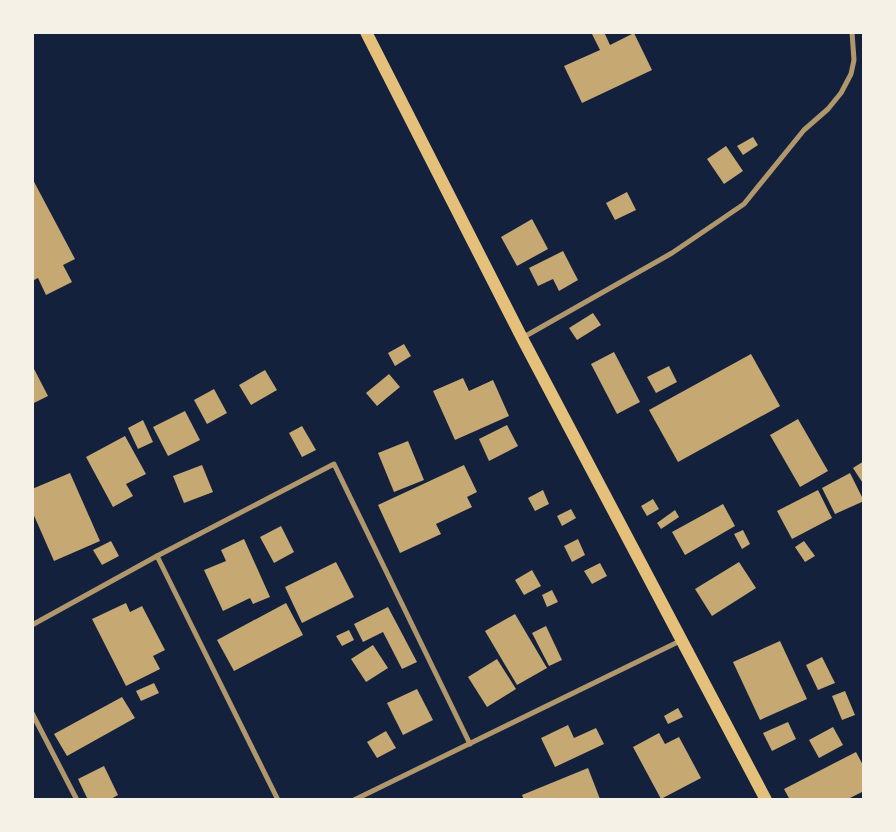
<svg xmlns="http://www.w3.org/2000/svg" width="896" height="832" font-family="Karla,sans-serif">
<style>
.building{fill:#c6a872}
.lines{fill:none;stroke-linecap:round;stroke-linejoin:round}
.minor{stroke:#b1986c;stroke-width:5}
.primary{stroke:#e5c07b;stroke-width:12}
</style>
<rect width="100%" height="100%" fill="#14213d"/>
<g class="building">
<path d="M591,32H604L610,45L634,33L652,70L582,103L564,66L600,50Z"/>
<path d="M753,137L758,145L743,155L737,146Z"/>
<path d="M726,146L743,171L724,184L707,159Z"/>
<path d="M32,178L75,259L63,265L72,282L46,295L38,278L32,281Z"/>
<path d="M627,192L636,210L615,220L606,203Z"/>
<path d="M532,219L548,249L517,266L501,237Z"/>
<path d="M563,251L578,280L559,291L553,279L538,286L529,268Z"/>
<path d="M593,313L601,325L577,340L569,328Z"/>
<path d="M404,344L411,356L395,366L388,353Z"/>
<path d="M614,352L640,402L617,414L591,364Z"/>
<path d="M751,354L780,406L678,462L649,410Z"/>
<path d="M32,365L48,396L32,404Z"/>
<path d="M669,366L677,382L656,393L647,377Z"/>
<path d="M265,370L277,390L251,405L239,385Z"/>
<path d="M389,374L400,387L377,406L366,393Z"/>
<path d="M463,378L469,391L493,380L509,416L455,440L433,391Z"/>
<path d="M214,389L227,413L207,424L194,400Z"/>
<path d="M185,411L200,440L168,456L153,427Z"/>
<path d="M798,419L828,471L800,487L770,435Z"/>
<path d="M143,420L153,442L138,449L128,428Z"/>
<path d="M507,425L518,446L489,461L479,439Z"/>
<path d="M302,426L316,450L302,457L289,433Z"/>
<path d="M125,436L146,474L126,484L133,496L113,507L86,457Z"/>
<path d="M408,441L424,480L394,492L378,453Z"/>
<path d="M864,461V485L853,468Z"/>
<path d="M202,465L213,492L184,503L173,476Z"/>
<path d="M464,465L477,492L467,497L472,507L436,524L441,534L400,553L378,505Z"/>
<path d="M70,473L100,541L54,561L32,511V489Z"/>
<path d="M850,473L864,501L835,514L822,488Z"/>
<path d="M543,490L549,504L535,511L528,498Z"/>
<path d="M818,490L832,518L792,539L777,511Z"/>
<path d="M653,499L659,509L647,516L641,506Z"/>
<path d="M723,504L735,526L685,555L672,532Z"/>
<path d="M571,509L576,518L562,526L557,516Z"/>
<path d="M675,510L679,517L661,529L657,523Z"/>
<path d="M281,526L294,552L274,563L260,537Z"/>
<path d="M743,530L750,544L742,549L734,534Z"/>
<path d="M244,539L270,597L253,604L250,598L223,611L204,570L226,561L221,550Z"/>
<path d="M578,539L585,555L572,562L564,546Z"/>
<path d="M111,541L119,556L102,565L93,550Z"/>
<path d="M804,541L815,556L805,562L795,547Z"/>
<path d="M336,562L354,597L302,623L285,587Z"/>
<path d="M739,562L756,588L712,616L695,589Z"/>
<path d="M600,563L607,576L592,584L584,571Z"/>
<path d="M532,570L541,586L524,595L515,580Z"/>
<path d="M552,590L558,602L547,607L542,595Z"/>
<path d="M126,603L130,612L142,606L165,650L153,656L160,669L126,686L92,619Z"/>
<path d="M286,603L303,635L234,671L217,640Z"/>
<path d="M388,607L417,662L402,669L383,632L363,642L354,624Z"/>
<path d="M515,614L547,668L517,685L485,631Z"/>
<path d="M546,626L562,660L549,666L532,633Z"/>
<path d="M349,630L354,640L342,646L336,636Z"/>
<path d="M780,641L807,699L760,720L733,662Z"/>
<path d="M373,645L388,668L366,682L351,659Z"/>
<path d="M822,657L835,683L818,690L806,665Z"/>
<path d="M497,659L516,689L487,707L468,677Z"/>
<path d="M154,683L159,693L141,701L136,691Z"/>
<path d="M417,689L433,720L403,735L387,703Z"/>
<path d="M845,691L855,715L842,720L832,696Z"/>
<path d="M122,697L135,718L67,756L54,734Z"/>
<path d="M678,708L683,717L668,724L664,716Z"/>
<path d="M788,722L796,739L772,751L763,733Z"/>
<path d="M568,725L574,738L596,728L604,744L555,767L541,738Z"/>
<path d="M833,727L843,745L819,758L809,740Z"/>
<path d="M386,731L396,748L377,758L367,742Z"/>
<path d="M659,733L665,744L679,737L701,778L661,799L633,747Z"/>
<path d="M856,752L864,767V791L846,800H790L784,789Z"/>
<path d="M104,766L118,795L109,800H88L78,779Z"/>
<path d="M588,768L600,799L524,800L522,795Z"/>
</g>
<g class="lines">
<g class="minor">
<path d="M522,338L672,253L744,204L804,130L828,109L841,93L851,74L854,60L852,32"/>
<path d="M157,556L278,800"/>
<path d="M32,625L157,556L334,464L470,744"/>
<path d="M32,713L77,800"/>
<path d="M354,800L682,640"/>
</g>
<path class="primary" d="M366,32L522,338L766,800"/>
</g>
<rect width="896" height="832" fill="none" stroke="#f6f1e7" stroke-width="68"/>
</svg>
